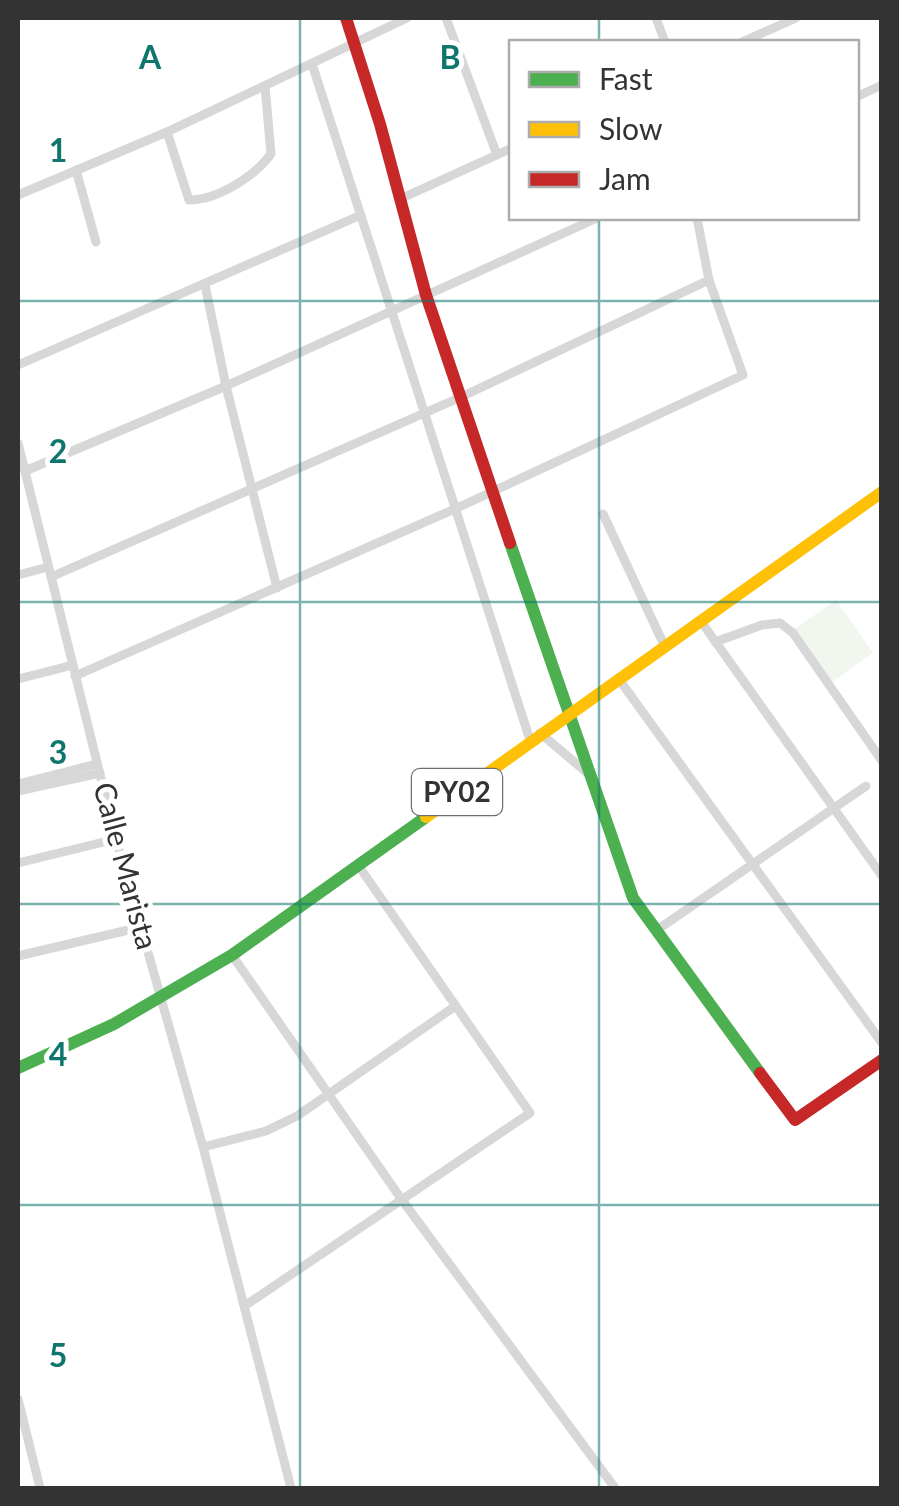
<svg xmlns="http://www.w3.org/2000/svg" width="899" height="1506" font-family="Lato,sans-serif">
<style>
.green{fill:#f1f6ef}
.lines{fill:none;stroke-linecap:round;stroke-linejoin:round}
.street{stroke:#d7d7d7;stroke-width:9}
.fast{stroke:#4caf50;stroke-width:12}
.slow{stroke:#ffc107;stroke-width:12}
.jam{stroke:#c62828;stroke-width:12}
.grid{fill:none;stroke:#0f766e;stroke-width:2.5;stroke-opacity:0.55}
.labels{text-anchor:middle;stroke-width:10;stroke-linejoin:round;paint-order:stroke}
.shield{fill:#fff;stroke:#707070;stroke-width:2.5}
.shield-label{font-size:28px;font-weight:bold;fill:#333}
.street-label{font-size:30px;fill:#333;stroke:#fff}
.grid-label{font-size:32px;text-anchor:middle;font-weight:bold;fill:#0f766e;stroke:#fff;stroke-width:10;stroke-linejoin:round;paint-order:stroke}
</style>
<rect width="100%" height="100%" fill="#fff"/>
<path class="green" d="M836,600L873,653L829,684L792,631Z"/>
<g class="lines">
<g class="street">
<path d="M446,18L497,155"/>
<path d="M656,18L665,42"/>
<path d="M742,42L796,18"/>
<path d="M312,64L530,740"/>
<path d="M856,97L882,85"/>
<path d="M167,132L189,200C217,200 254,177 271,154L265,86"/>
<path d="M76,170L96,242"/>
<path d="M18,195L167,132L407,18"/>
<path d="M400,199L512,148"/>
<path d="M205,285L226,386L277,588"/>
<path d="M18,365L361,215"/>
<path d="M18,443L116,839L203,1147L291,1488"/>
<path d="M25,471L226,386L597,218"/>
<path d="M603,514L664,645"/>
<path d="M18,575L48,567"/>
<path d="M51,577L461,397L709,280"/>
<path d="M700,620L882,876"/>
<path d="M715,642L762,625L780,623L793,633L882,761"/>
<path d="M75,676L457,508L743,375L709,280L697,218"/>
<path d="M618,678L882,1043"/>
<path d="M18,679L73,665"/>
<path d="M540,733L591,776"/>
<path d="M18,784L97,764"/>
<path d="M18,791L100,773"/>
<path d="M18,863L116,839"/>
<path d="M657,930L866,786"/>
<path d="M232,955L402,1200L615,1488"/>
<path d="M18,956L141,927"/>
<path d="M203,1147L266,1131L297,1116L454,1007"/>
<path d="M246,1305L530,1113L358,865"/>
<path d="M18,1399L40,1488"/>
</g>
<g class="fast">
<path d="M510,543L633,898L760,1073"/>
<path d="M18,1068L114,1024L232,955L426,817"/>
</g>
<path class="slow" d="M426,817L882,492"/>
<g class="jam">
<path d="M346,18L380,124L426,295L510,543"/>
<path d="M760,1073L795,1120L882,1060"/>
</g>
</g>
<path class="grid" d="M300,18V1488M599,18V42M599,218V1488M18,301H882M18,602H882M18,904H882M18,1205H882"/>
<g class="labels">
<rect class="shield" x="412" y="769" width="90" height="46" rx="8"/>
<g class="shield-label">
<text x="457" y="802">PY02</text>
</g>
<g class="street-label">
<text transform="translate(125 866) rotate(75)" y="10">Calle Marista</text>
</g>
</g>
<g class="grid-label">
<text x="150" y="69">A</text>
<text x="450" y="69">B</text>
<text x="58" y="162">1</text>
<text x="58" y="463">2</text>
<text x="58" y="764">3</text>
<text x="58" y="1066">4</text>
<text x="58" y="1367">5</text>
</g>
<rect width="899" height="1506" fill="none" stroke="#333333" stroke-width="40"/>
<rect x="509" y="40" width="350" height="180" fill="#ffffff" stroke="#adadad" stroke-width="2.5"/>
<rect x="529" y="72" width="50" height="15" fill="#4caf50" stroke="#adadad" stroke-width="2.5"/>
<text x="599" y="90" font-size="30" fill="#333333">Fast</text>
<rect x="529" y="122" width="50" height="15" fill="#ffc107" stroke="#adadad" stroke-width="2.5"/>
<text x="599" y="140" font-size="30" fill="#333333">Slow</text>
<rect x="529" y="172" width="50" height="15" fill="#c62828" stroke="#adadad" stroke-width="2.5"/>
<text x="599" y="190" font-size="30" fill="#333333">Jam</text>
</svg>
